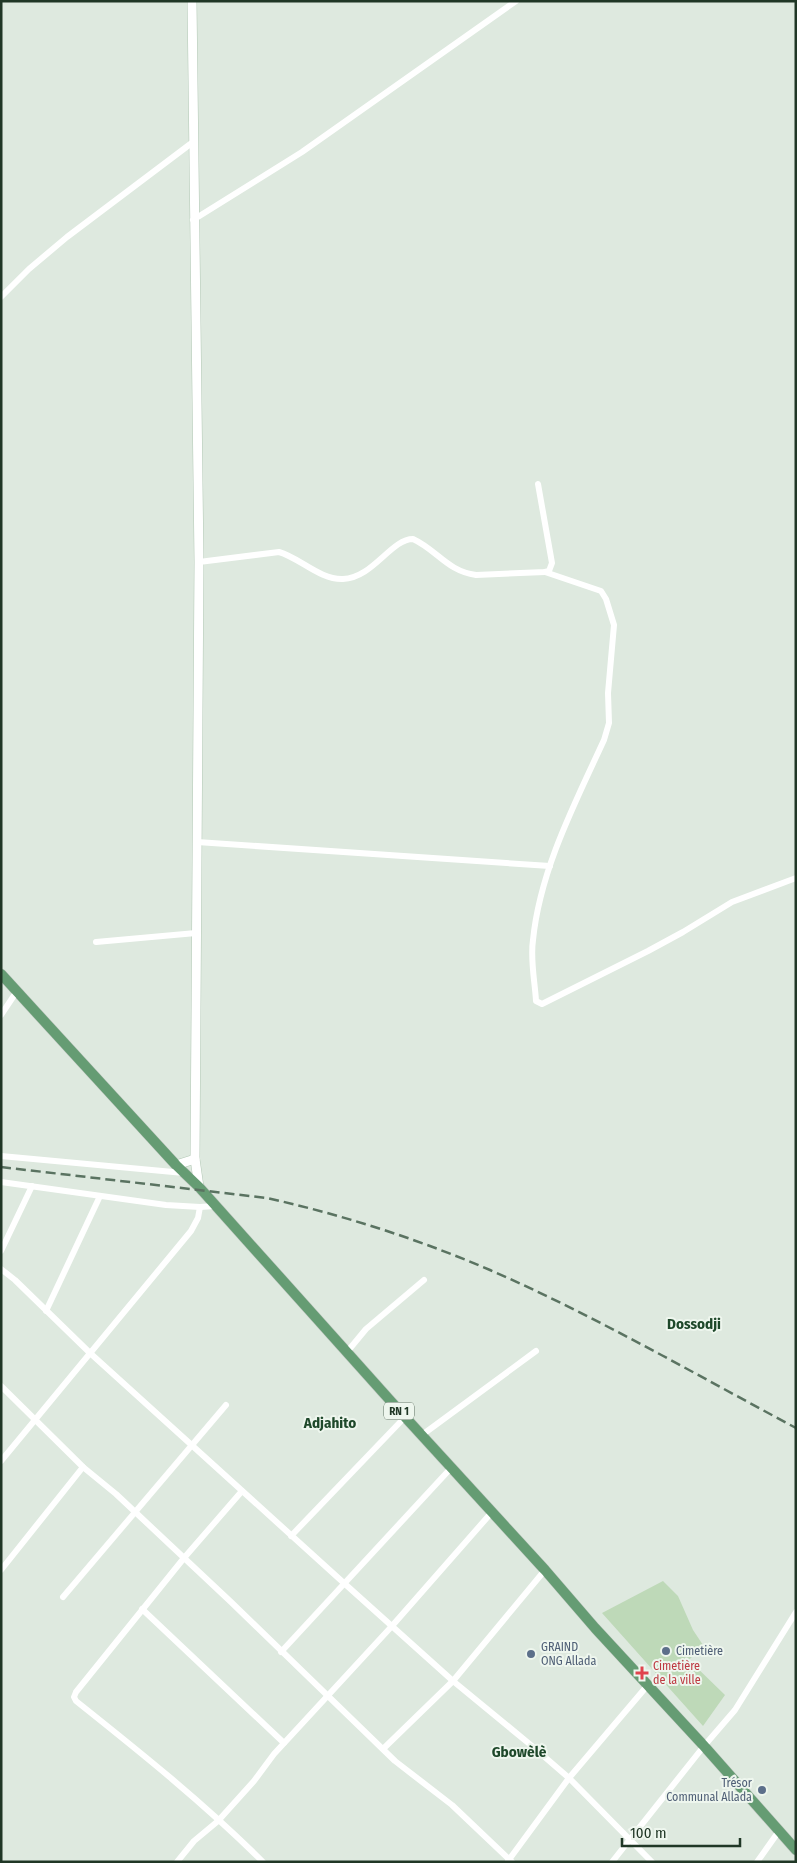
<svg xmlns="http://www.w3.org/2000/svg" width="797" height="1863" font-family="'Fira Sans Condensed',sans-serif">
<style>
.green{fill:#bed9b8}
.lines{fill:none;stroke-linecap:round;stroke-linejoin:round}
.secondary-casing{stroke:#b2c8b5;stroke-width:10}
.primary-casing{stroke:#c1c7c2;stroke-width:11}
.street{stroke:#fff;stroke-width:6}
.secondary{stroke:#fff;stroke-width:9}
.primary{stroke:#659c73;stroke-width:10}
.rail{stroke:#5a7361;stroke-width:2.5;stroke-dasharray:10 5;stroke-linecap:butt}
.service-dot{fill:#5c6f8a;stroke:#eef6ee;stroke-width:2}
.health-dot{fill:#e0444e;stroke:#eef6ee;stroke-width:2}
.labels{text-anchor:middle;stroke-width:4;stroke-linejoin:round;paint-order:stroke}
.shield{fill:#eef6ee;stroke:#5e7062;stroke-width:1}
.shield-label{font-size:11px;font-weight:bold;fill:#203726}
.service-label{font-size:12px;fill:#4e5e75;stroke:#eef6ee;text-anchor:start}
.health-label{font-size:12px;fill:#be3a42;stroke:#eef6ee;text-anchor:start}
.quarter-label{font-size:15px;font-weight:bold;fill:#1e482a;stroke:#eef6ee}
</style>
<rect width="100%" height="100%" fill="#dee9df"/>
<path class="green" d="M663,1581L678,1596L693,1630L703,1645L689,1660L725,1695L703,1726L602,1613Z"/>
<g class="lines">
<g class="secondary-casing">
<g id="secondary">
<path d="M192,1L199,562L195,1159L199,1187"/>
<path d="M176,1165L195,1159"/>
</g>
</g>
<g class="primary-casing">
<path id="primary" d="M1,974L176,1165L199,1187L405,1417L545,1570L595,1628L704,1746L796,1850"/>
</g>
<g class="street">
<path d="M193,220L302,152L516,1"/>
<path d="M1,297L29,269L67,237L193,142"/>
<path d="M199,562L279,552C300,558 320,580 343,579C373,578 391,539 413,539C437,550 447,571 476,575L545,572L549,571L552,563L538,484"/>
<path d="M545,572L601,591L606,599L614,625L608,693L609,723L604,740C575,803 540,870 533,940C530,960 535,982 536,1001L542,1004L648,951L683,932L732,902L796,878"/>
<path d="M197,842L550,866"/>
<path d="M96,942L196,933"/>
<path d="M1,1015L17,991"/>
<path d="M1,1156L184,1173"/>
<path d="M1,1182L166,1205L200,1207L215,1206"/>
<path d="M1,1251L32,1186"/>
<path d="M1,1269L15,1280L90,1353L345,1584L453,1681L532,1746L569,1778L652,1862"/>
<path d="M46,1311L100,1196"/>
<path d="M347,1352L366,1329L424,1280"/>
<path d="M1,1386L83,1467L116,1494L231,1602L395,1761L452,1805L512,1862"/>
<path d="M422,1435L536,1351"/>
<path d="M1,1461L191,1231L198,1218L200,1207"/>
<path d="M242,1491L184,1558L76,1692L74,1697L76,1701C140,1752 205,1804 263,1862"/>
<path d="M291,1536L405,1417"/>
<path d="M1,1570L83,1467"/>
<path d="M63,1597L226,1405"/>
<path d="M142,1609L284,1743"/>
<path d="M281,1652L451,1468"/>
<path d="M383,1749L453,1681L545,1570"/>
<path d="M508,1861L569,1778L647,1686"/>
<path d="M177,1862L194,1841L218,1821L254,1781L274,1754L392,1626L492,1512"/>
<path d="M612,1862L704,1746L735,1710L796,1612"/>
<path d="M757,1862L779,1831"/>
</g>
<use href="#secondary" class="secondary"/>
<use href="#primary" class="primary"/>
<path class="rail" d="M1,1167L267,1198C343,1215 418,1239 490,1270C595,1316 695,1374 796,1428"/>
</g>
<g class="service-dot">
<circle cx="666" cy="1651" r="5"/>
<circle cx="531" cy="1654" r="5"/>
<circle cx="762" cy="1790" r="5"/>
</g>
<path class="health-dot" d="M639.5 1665.5h5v5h5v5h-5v5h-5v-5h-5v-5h5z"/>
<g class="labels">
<rect class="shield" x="384" y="1402.5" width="30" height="17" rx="4"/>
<g class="shield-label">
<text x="399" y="1415">RN 1</text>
</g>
<g class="service-label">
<text x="541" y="1651">GRAIND<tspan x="541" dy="14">ONG Allada</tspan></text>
<text x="676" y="1655">Cimetière</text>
<text x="752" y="1787" text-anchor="end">Trésor<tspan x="752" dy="14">Communal Allada</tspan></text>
</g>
<g class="health-label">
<text x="653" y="1670">Cimetière<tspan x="653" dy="14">de la ville</tspan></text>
</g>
<g class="quarter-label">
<text x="694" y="1329">Dossodji</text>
<text x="330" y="1428">Adjahito</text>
<text x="519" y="1757">Gbowèlè</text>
</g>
</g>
<rect width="797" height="1863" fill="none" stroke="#203726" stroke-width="5"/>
<path d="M622 1838v8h118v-8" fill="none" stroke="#203726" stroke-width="2.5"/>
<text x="630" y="1838" font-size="15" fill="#203726" stroke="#eef6ee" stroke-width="4" paint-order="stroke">100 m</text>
</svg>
